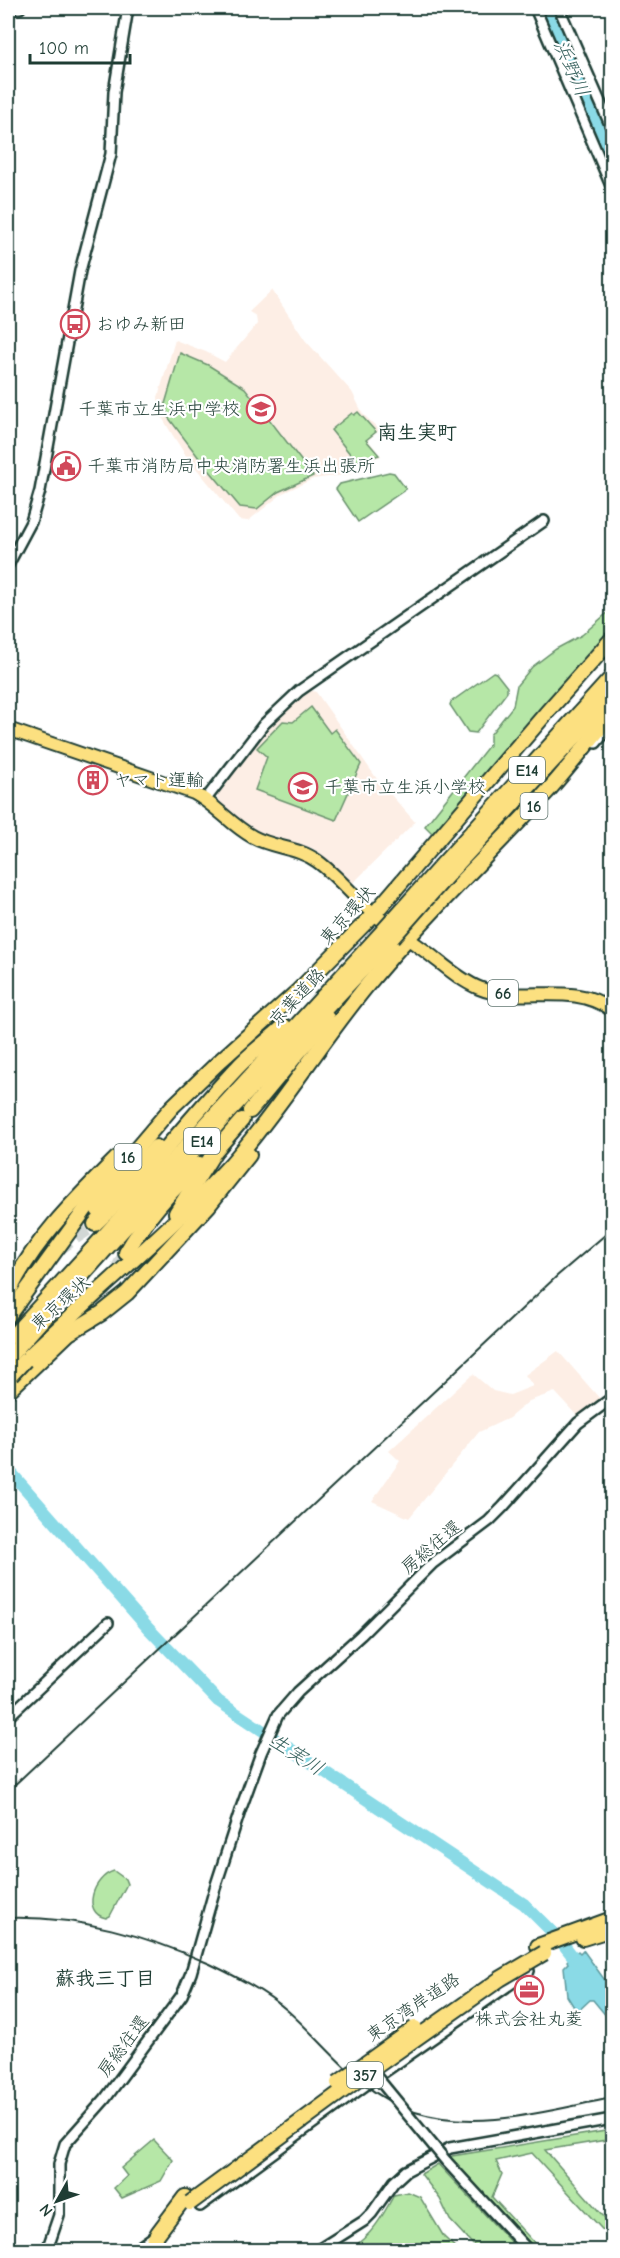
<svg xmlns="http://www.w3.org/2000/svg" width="620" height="2258" font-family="'Comic Neue','Klee One',sans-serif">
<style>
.built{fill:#fdeee5}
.green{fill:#b6e7a7;stroke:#6a926e;stroke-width:1.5}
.water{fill:#8adae6;stroke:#5f9b9f;stroke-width:1.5}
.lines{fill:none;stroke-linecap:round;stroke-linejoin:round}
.river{stroke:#8adae6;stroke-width:12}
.highway-tunnel{stroke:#d2d8d6;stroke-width:14;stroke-dasharray:14 7;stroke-linecap:butt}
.minor-casing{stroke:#1f3d34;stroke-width:14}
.major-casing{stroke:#1f3d34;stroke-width:16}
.highway-casing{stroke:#1f3d34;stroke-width:18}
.minor{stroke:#fff;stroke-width:9}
.major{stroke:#fce080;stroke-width:12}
.highway{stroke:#fce080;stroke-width:14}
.rail{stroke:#1f3d34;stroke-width:2}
.minor-bridge-casing{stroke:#1f3d34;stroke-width:14;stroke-linecap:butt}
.highway-bridge-casing{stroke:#1f3d34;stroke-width:18;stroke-linecap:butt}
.minor-bridge{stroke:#fff;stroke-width:9}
.highway-bridge{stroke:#fce080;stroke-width:14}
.labels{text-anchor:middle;stroke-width:4.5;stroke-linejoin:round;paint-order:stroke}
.shield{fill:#fff;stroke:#627771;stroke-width:1.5}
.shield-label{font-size:16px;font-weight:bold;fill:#1f3d34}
.poi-label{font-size:18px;fill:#1f3d34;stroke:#fff;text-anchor:start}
.street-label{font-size:18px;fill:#1f3d34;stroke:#fff}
.water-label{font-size:20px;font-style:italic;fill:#3a6460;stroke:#fff}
.neighbourhood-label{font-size:20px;font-weight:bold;fill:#1f3d34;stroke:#fff}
</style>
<rect width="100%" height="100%" fill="#fff"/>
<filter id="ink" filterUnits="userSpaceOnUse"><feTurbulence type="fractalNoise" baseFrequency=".0167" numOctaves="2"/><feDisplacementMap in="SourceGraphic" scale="12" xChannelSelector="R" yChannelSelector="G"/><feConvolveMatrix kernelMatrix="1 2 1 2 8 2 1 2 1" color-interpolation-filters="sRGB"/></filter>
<g filter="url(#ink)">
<g class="built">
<path d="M272,290L305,340L352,392L363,414L380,430L368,440L381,456L347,466L351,474L313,479L283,493L248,521L239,520L186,456L172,434L160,414L158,397L175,340L206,352L225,362L257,324L256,316L249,312Z"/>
<path d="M310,690L316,692L377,779L415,822L352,884L327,859L312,848L262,834L248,827L218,800L217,794L276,720Z"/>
<path d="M558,1351L601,1400L578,1417L555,1392L529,1401L509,1418L479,1432L409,1518L372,1501L400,1461L389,1451L473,1374L493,1391L510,1395L533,1386L525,1375Z"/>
</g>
<g class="green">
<path d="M180,353L208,365L245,388L313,476L278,492L257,509L240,507L199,458L168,417L165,404Z"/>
<path d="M358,412L376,432L366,440L379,455L359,461L355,460L331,430L352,413L354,415Z"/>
<path d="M389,472L394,473L406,489L358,522L336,489L340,484Z"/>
<path d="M612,609V630L494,762L433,834L425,826L490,744V735L513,706L517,685L532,667L556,649L582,635Z"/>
<path d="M493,672L496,673L507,687V692L476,733L468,732L450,705L451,702Z"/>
<path d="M311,707L330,733L335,729L361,764L336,820L255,790L267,757L257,748L283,721L293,722Z"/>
<path d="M114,1871L125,1879L127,1884L110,1916L106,1918C81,1913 93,1877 114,1871Z"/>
<path d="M612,2130V2139L545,2150L612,2226V2240L532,2153L496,2161L502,2174L492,2197L541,2250H533L449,2159L452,2156Z"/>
<path d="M154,2140L173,2160L161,2181L122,2198L114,2188L127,2176L121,2168Z"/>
<path d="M438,2164L518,2250H478L450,2220L440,2199L421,2174Z"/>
<path d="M408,2192L420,2197L444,2237L458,2250H349C372,2235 381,2219 394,2195Z"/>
</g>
<path class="water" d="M583,1950L612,1990V2023L593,2000H590L577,2012L567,1996L564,1967L568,1963L567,1961L578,1951L580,1953Z"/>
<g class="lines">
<g class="river">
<path d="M546,8L612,161"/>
<path d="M8,1469L147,1627L218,1701L524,1904L559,1939L582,1968"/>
</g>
<g class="highway-tunnel">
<path d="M58,1249L95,1224"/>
<path d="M98,1304L126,1253"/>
</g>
<g class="minor-casing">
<g id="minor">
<path d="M535,8L612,188"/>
<path d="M559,8L612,129"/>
<path d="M8,9L20,8"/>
<path d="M8,565L31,522L40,491L80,271L111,154L114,92L128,8"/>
<path d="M596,743L612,724"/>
<path d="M206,799L264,724L299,691L544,521"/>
<path d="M8,1717L108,1623"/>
<path d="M446,2161L528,2250"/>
<path d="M200,2206L367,2084L529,1971"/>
<path d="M47,2250L59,2215V2164L65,2144L105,2099L182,1995L191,1973L215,1888L240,1811L261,1753L278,1715L298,1692L361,1635L432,1564L489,1521L503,1507L578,1423L612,1398"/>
<path d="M135,2250L152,2238"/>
<path d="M318,2250L364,2221L372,2213L394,2182L406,2171L450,2148L612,2119"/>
</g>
</g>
<g class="major-casing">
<path id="major" d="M8,729L194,793C216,805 231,825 253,837C273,848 298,847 317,861C338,876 354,898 374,914C393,929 414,942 433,957C447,968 462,981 479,988C519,1005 572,980 612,1010"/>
</g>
<g class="highway-casing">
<g id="highway">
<path d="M442,865L612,677"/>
<path d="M451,871L612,697"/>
<path d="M250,1111L327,1018"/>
<path d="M98,1210L156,1147"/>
<path d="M176,1213L215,1151L242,1120"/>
<path d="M95,1224C146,1176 188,1120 236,1069C250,1053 268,1041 284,1026"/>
<path d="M126,1253C145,1219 171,1190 200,1164"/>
<path d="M8,1294C33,1241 76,1199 117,1158"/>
<path d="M8,1316L87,1207L172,1107L221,1060L297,992L374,914L548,711L612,639"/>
<path d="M8,1341L383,931"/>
<path d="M17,1348L225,1116L392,938"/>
<path d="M25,1360C93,1293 168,1234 232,1163C282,1106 321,1041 369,983C424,916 487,857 545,794C569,768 589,740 612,714"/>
<path d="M8,1391L69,1333L102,1313L127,1293L209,1205L249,1155"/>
<path d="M583,1938L612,1929"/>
<path d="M538,1946L612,1919"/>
<path d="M148,2250L158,2233L185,2197"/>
</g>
</g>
<use href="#minor" class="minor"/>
<use href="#major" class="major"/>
<use href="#highway" class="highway"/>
<g class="rail">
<path d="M8,1791L557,1276L612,1229"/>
<path d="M8,1918C79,1916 145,1935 210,1964C237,1977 265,1991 288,2011C329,2047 360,2095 415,2112C480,2132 548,2110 612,2098"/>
</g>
<g class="minor-bridge-casing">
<path id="minor-bridge" d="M371,2070L446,2161"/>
</g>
<g class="highway-bridge-casing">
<g id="highway-bridge">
<path d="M383,931L442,865"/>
<path d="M392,938L451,871"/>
<path d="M8,1358L17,1348"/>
<path d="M11,1375L25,1360"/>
<path d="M338,2083L415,2028"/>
<path d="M190,2203L371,2070L500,1979L544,1953"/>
</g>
</g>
<use href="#minor-bridge" class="minor-bridge"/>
<use href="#highway-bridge" class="highway-bridge"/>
</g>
</g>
<defs>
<g id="bus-ring" transform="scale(1.5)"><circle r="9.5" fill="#fff" stroke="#d1495b" stroke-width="1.5"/><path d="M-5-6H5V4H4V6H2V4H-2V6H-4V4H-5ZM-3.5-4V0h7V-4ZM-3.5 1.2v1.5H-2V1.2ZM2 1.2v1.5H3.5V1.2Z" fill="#d1495b"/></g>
<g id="school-ring" transform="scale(1.5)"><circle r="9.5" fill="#fff" stroke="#d1495b" stroke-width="1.5"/><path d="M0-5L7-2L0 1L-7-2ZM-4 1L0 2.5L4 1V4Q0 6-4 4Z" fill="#d1495b"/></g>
<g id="civic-ring" transform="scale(1.5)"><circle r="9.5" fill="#fff" stroke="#d1495b" stroke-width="1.5"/><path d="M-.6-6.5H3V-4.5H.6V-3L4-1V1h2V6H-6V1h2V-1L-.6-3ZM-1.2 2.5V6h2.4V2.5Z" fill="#d1495b"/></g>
<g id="building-ring" transform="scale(1.5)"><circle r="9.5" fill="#fff" stroke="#d1495b" stroke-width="1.5"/><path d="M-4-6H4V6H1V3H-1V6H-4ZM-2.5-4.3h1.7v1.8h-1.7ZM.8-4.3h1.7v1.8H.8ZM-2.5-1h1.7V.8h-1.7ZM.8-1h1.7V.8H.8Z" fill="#d1495b"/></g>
<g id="office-ring" transform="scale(1.5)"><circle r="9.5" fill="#fff" stroke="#d1495b" stroke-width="1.5"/><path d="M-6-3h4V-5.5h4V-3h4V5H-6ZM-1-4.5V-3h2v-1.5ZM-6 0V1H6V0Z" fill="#d1495b"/></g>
</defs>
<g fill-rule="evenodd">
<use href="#bus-ring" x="75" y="324"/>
<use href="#school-ring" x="261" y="409"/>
<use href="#civic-ring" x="66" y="466"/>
<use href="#building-ring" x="93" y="780"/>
<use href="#school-ring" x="303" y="787"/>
<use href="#office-ring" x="529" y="1990"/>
</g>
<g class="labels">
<g class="shield">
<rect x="509" y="757" width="36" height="26" rx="4.5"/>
<rect x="520.5" y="793" width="27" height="26" rx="4.5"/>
<rect x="488" y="980" width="30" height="26" rx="4.5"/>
<rect x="184" y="1128" width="36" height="26" rx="4.5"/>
<rect x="114.5" y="1144" width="27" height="26" rx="4.5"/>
<rect x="347" y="2062" width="36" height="26" rx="4.5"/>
</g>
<g class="shield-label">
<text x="527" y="776">E14</text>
<text x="534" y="812">16</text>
<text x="503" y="999">66</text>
<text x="202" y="1147">E14</text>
<text x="128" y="1163">16</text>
<text x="365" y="2081">357</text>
</g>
<g class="poi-label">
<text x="96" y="330">おゆみ新田</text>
<text x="240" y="415" text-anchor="end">千葉市立生浜中学校</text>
<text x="87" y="472">千葉市消防局中央消防署生浜出張所</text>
<text x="114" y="786">ヤマト運輸</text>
<text x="324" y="793">千葉市立生浜小学校</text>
<text x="529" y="2025" text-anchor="middle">株式会社丸菱</text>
</g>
<g class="street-label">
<text transform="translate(347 915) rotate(-48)" y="6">東京環状</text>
<text transform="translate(297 997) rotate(-47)" y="6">京葉道路</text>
<text transform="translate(60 1303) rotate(-42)" y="6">東京環状</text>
<text transform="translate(431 1547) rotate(-40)" y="6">房総往還</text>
<text transform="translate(413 2007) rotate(-34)" y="6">東京湾岸道路</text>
<text transform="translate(123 2046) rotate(-53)" y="6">房総往還</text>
</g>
<g class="water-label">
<text transform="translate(572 68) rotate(66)" y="7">浜野川</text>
<text transform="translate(297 1754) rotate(33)" y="7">生実川</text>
</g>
<g class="neighbourhood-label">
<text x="417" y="439">南生実町</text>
<text x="105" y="1985">蘇我三丁目</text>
</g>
</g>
<rect width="620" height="2258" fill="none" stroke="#fff" stroke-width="30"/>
<rect x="15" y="15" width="590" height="2228" fill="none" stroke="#1f3d34" stroke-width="2" filter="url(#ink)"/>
<g transform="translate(57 2201) rotate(230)" stroke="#ffffff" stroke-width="4.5" paint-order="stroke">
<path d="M0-4.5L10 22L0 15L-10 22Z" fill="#1f3d34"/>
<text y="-9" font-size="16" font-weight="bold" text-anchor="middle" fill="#1f3d34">N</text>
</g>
<path d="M30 54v9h100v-9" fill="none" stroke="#1f3d34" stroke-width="3"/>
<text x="39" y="54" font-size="18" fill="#1f3d34" stroke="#ffffff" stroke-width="4.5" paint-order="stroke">100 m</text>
</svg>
